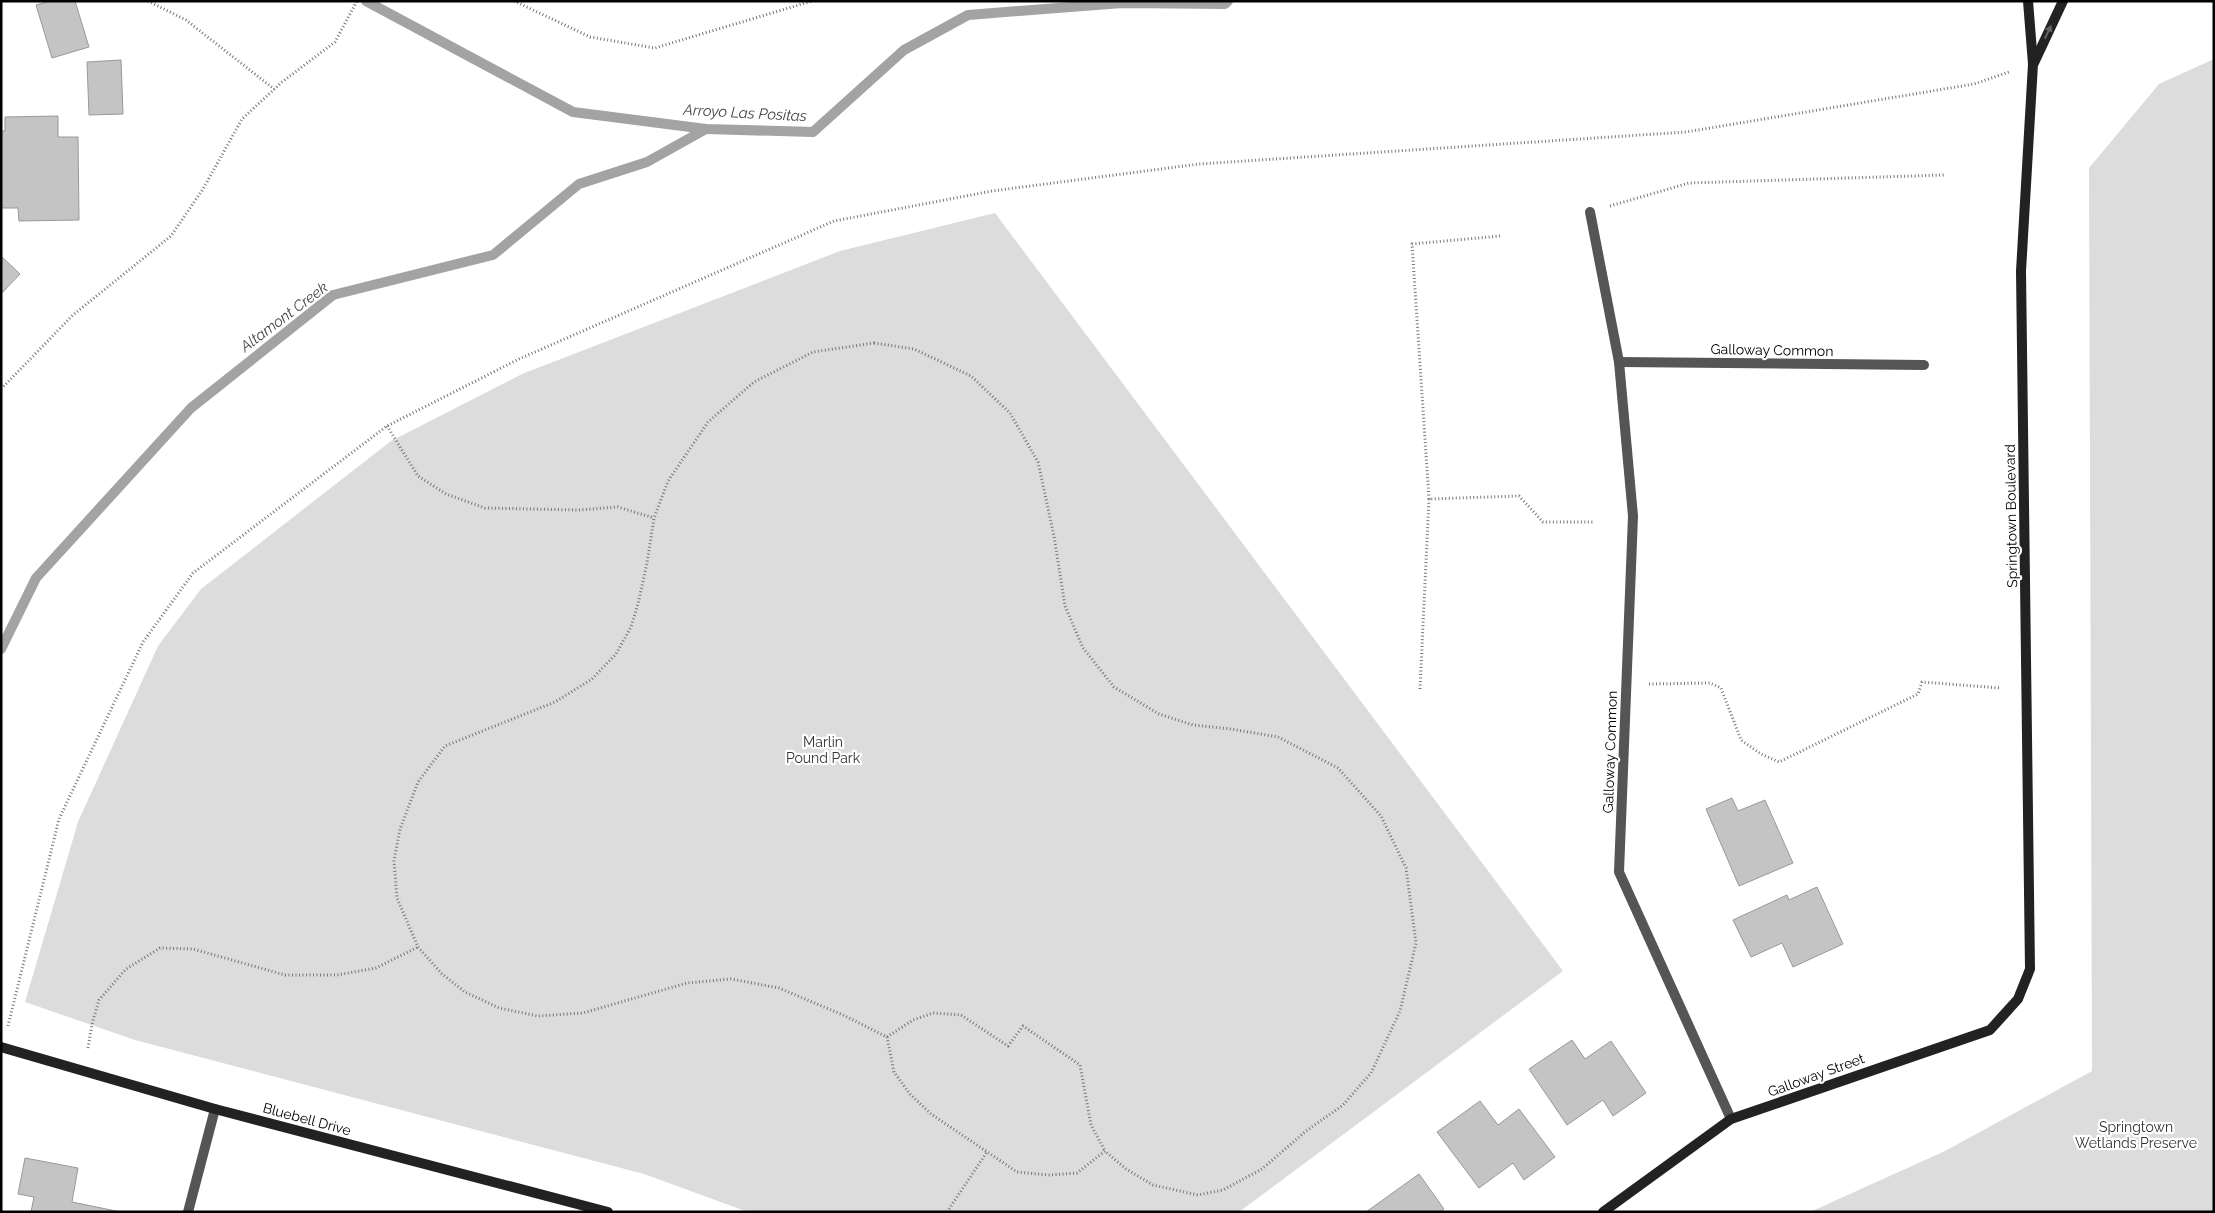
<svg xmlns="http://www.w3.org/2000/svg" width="2215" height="1213" font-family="Raleway,sans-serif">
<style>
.green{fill:#dcdcdc}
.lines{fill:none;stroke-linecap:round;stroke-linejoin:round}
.stream{stroke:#a3a3a3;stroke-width:10}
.building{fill:#c4c4c4;stroke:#999}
.path{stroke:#777;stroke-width:3;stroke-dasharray:1 2.5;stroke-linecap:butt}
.lane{stroke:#555;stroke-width:10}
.street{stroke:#555;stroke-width:10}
.secondary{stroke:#222;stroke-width:10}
.oneway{fill:#646464}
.labels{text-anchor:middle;stroke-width:4.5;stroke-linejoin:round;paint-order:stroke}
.street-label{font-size:14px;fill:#000;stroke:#fff}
.park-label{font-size:14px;fill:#333;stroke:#fff}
.water-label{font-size:15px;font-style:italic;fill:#444;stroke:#fff}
</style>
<rect width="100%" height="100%" fill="#fff"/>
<g class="green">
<path d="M2214,59V1212H1810L1945,1151L2092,1071L2089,168L2159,84Z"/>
<path d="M995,213L1563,971L1239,1212H748L644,1174L135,1040L25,1002L78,822L158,646L201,589L391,441L522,374L840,251Z"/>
</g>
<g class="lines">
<g class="stream">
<path d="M366,1L573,112L706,129L813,132L904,50L968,15L1122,3L1225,4L1228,1"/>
<path d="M1,649L36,578L191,408L333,295L493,255L579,184L647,162L706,129"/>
</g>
</g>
<g class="building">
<path d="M50,1H75L89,47L52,58L36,5Z"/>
<path d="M121,60L123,114L89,115L87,62Z"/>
<path d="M58,116V137H78L79,220L19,221L18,208H1V131H5V117Z"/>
<path d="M1,256L20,274L1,294Z"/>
<path d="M1732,798L1738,811L1765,800L1793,863L1739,886L1706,809Z"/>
<path d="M1817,887L1843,944L1793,967L1782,943L1751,957L1733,920L1787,895L1789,900Z"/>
<path d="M1572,1040L1585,1059L1611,1041L1646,1093L1613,1116L1603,1100L1567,1125L1529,1069Z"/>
<path d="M1480,1101L1498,1125L1519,1109L1555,1157L1524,1180L1513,1163L1479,1188L1437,1132Z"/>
<path d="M25,1158L78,1168L72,1202L121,1212H31L34,1197L18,1194Z"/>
<path d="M1419,1174L1444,1209L1440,1212H1366Z"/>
</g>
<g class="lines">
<g class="path">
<path d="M148,1L186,20L274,89"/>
<path d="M514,1L590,37L655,48L812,1"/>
<path d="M1610,206L1689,183L1944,175"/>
<path d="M874,343L914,349L971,376L1010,413L1038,462L1054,536L1065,606L1083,648L1114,687L1159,714L1193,725L1231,729L1278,737L1338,768L1381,816L1406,868L1416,943L1400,1011L1371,1073L1342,1106L1306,1131L1262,1169L1223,1190L1198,1195L1153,1185L1126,1169L1105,1151L1077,1173L1049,1175L1017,1172L931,1114L910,1094L894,1072L887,1037L843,1015L779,988L731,979L687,983L583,1013L538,1016L499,1008L465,992L442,974L418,947L397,898L394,861L400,829L418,782L445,746L555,702L592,679L616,654L631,627L638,604L647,563L654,518L668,481L708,422L754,382L813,352Z"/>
<path d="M1,389L73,315L171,236L203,189L242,119L282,82L335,42L357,1"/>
<path d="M387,426L418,476L446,494L485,508L578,510L618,507L654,518"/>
<path d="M1429,499L1412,244L1500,236"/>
<path d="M1649,684L1710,683L1721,688L1741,740L1761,754L1779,762L1918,694L1922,682L2000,688"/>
<path d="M1420,689L1429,499L1519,496L1543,522H1594"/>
<path d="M8,1026L59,819L143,642L193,573L387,426L519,359L834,221L992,191L1199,164L1686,132L1974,84L2009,72"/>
<path d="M887,1037L913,1020L933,1013L961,1015L1008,1046L1023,1026L1080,1065L1091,1125L1105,1151"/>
<path d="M88,1048L92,1024L99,1000L126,969L160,948L193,949L285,975H337L376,968L418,947"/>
<path d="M947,1212L987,1152"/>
</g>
<g class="lane">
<path d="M1590,212L1619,362L1633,516L1619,872L1731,1119"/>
<path d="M1619,362L1924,365"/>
</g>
<path class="street" d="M188,1212L215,1109"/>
<g class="secondary">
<path d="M2034,63L2063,1"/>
<path d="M1,1047L215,1109L608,1212"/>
<path d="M1603,1212L1731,1119L1990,1030L2018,999L2030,969L2021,271L2033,64L2028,1"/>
</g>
</g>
<defs><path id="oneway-solid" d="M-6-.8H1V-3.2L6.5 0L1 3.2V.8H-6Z" transform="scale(1.25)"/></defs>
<use class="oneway" href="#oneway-solid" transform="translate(2048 32) rotate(-65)"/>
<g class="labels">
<g class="street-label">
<text transform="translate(1772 350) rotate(1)" y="5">Galloway Common</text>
<text transform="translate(2011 516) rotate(-91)" y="5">Springtown Boulevard</text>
<text transform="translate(1610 752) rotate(-88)" y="5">Galloway Common</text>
<text transform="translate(1816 1075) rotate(-20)" y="5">Galloway Street</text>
<text transform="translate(307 1119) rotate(15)" y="5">Bluebell Drive</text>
</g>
<g class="park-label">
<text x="823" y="747">Marlin<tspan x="823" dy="16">Pound Park</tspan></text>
<text x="2136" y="1132">Springtown<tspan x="2136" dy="16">Wetlands Preserve</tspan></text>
</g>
<g class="water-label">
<text transform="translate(745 113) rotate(3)" y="5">Arroyo Las Positas</text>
<text transform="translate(284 317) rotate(-37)" y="5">Altamont Creek</text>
</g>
</g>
<rect width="2215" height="1213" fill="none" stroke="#000000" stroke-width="5"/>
</svg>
